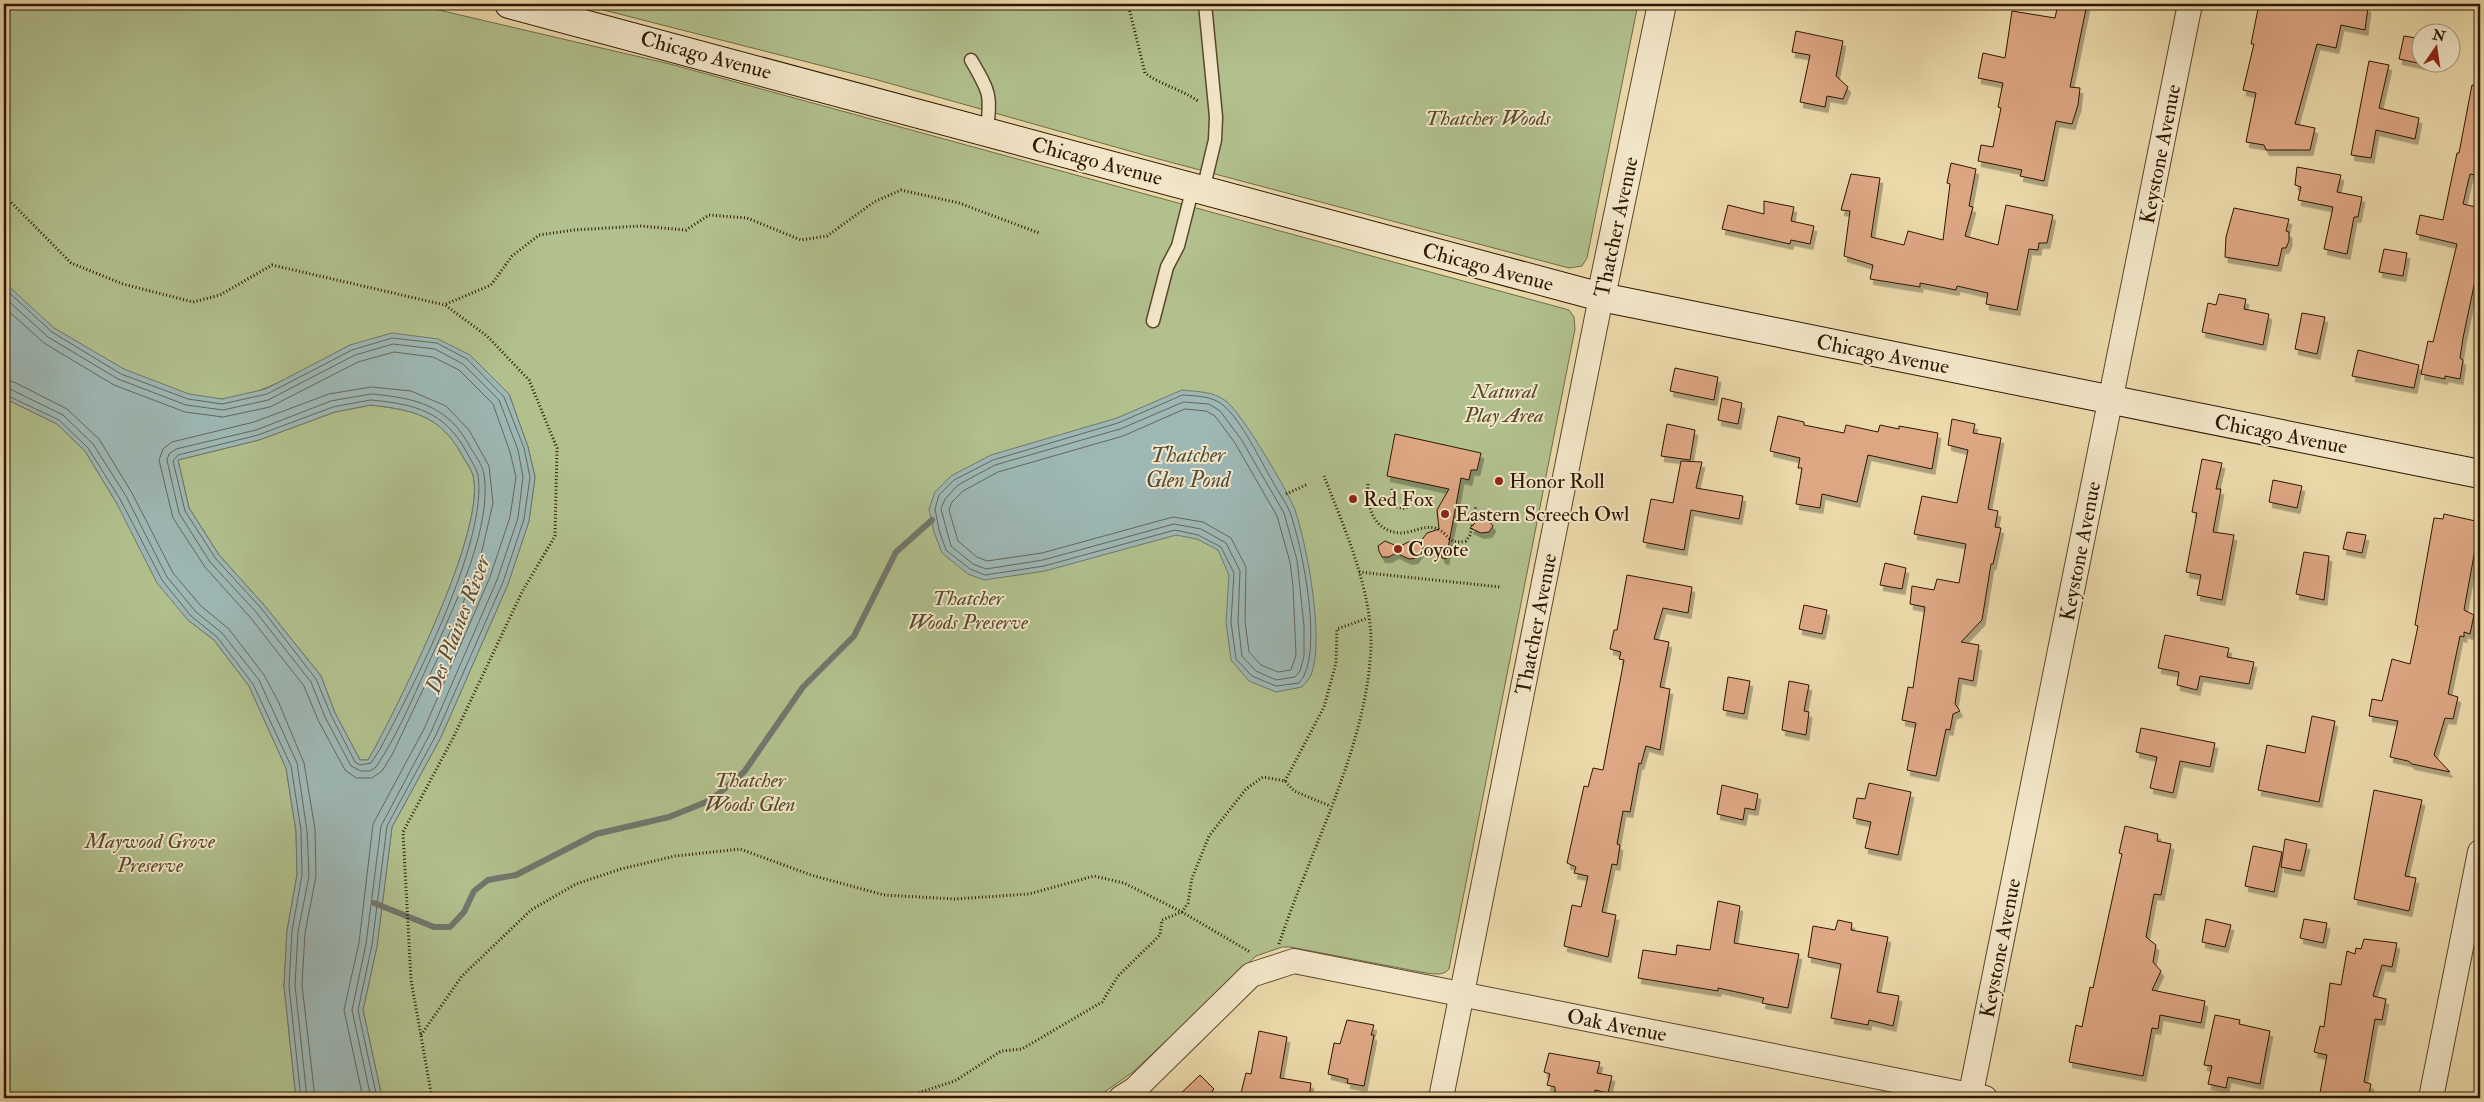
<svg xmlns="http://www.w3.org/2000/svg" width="2484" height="1102" font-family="'IM FELL Double Pica',serif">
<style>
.green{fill:#b1c08d;stroke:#706b46}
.water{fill:#9db7b4;stroke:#71776c;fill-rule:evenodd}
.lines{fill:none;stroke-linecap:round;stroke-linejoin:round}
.shore{stroke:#66665a;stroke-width:1}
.stream{stroke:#71776c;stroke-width:6}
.building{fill:#dea784;stroke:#2e1600;filter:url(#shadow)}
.service-casing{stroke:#5d472a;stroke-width:15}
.minor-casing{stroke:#5d472a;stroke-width:26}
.tertiary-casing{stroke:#5d472a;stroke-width:30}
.secondary-casing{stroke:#2e1600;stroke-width:30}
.path{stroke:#2e1600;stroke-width:3;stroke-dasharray:1 2.5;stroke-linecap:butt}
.service{stroke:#f2e6c8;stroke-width:12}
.minor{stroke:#f2e6c8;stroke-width:24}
.tertiary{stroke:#f2e6c8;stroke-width:28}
.secondary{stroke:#f2e6c8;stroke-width:28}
.poi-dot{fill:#8f2418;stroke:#f2e6c8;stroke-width:2}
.labels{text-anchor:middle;stroke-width:4;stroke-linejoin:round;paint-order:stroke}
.street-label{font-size:21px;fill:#2e1600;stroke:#f2e6c8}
.park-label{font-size:21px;font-style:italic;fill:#55492a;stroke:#f2e6c8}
.poi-label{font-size:21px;fill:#2e1600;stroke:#f2e6c8;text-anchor:start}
.water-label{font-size:22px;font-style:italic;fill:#554e3f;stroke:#f2e6c8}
</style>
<defs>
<filter id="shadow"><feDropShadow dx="3" dy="5.5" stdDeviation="0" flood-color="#0004"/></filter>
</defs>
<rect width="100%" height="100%" fill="#ebd9aa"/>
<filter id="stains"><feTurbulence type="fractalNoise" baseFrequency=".004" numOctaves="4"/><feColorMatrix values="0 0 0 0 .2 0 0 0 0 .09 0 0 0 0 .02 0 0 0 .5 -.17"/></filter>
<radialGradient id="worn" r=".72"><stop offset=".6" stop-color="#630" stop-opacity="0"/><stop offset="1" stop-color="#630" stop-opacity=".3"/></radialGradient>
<g class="green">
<path d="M4,4H413L670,64L1569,310L1574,317L1575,329L1449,969C1443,976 1435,974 1426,973L1290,947H1282L1256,956L1133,1072L1096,1098H382L363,1010L377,946L392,827L441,737L508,584L529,521L535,477L528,447L509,394L350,345C316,363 260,398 221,399C174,399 92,356 54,328C36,315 20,297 4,282Z"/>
<path d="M580,4H1638L1587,258L1582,266L1569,268L1151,157L874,79Z"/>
<path d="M4,398L57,424L85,451L188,620L214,640L249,686L286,768L296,831L297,875L287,931L284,986L296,1098H4Z"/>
<path d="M371,405C413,410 440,415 462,455C465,461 471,468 473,475C487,529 403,694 376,746L368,760H360L335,713L321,676L264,605L219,555L189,508L178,460L259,440L335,412Z"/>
</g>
<g class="water">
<path d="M4,282L54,328L124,369L189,394L222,399L266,389L350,345L392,333L438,339L470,355L509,394L528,447L535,477L529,521L508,584L441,737L392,827L377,946L363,1010L382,1098H296L284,986L287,931L297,875L296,831L286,768L249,686L214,640L188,620L157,583L116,502L85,451L57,424L4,398ZM371,405C413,410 440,415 462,455C465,461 471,468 473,475C487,529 403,694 376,746L368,760H360L335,713L321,676L264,605L219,555L189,508L178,460L259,440L335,412Z"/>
<path d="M1182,390C1198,392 1212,391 1226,401C1241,412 1288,491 1295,510C1307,545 1325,641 1311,675C1309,679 1305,684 1302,687L1276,692L1249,681L1231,660L1226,622L1229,575L1218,550L1197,539L1176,535L1045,571L984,580L968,574L942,553L934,532L929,509L935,492L951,476L991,455L1117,418Z"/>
</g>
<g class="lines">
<g class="shore">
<path d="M4,288L52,332L121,374L188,399L222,404L267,394L352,350L392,338L437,343L467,359L504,397L524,448L530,477L524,519L503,582L436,735L387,826L372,945L358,1010L377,1098"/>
<path d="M4,297L48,337L118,379L186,405L223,410L268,400L355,355L393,344L435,349L463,364L499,400L518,450L523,477L518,518L497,580L431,732L381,826L366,944L352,1010L371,1098"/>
<path d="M4,307L44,343L114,385L185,412L223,417L270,407L358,362L394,352L433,357L459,370L493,404L510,452L516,477L510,517L490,577L424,729L373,824L359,943L344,1010L363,1098"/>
<path d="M4,380L14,382L67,409L99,439L132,493L173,573L201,606L229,629L264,675L278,701L304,763L315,829L316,876L305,933L302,985L315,1098"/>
<path d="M372,387L411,391L446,406L469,430L489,466L493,503L481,555L460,611L392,755L382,771L372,778H356L345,770L318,720L304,686L250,617L205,567L173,518L159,460L163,449L172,442L254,422L329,394Z"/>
<path d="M4,388L10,389L63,415L93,444L126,496L167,577L196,612L222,633L259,680L297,763L307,831L309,876L298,932L295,985L307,1098"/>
<path d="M4,394L59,420L88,448L120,499L162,580L191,616L217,637L253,684L291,766L301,830L302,875L292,931L289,986L301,1098"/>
<path d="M372,394C415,398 448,405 470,447C475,455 482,464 484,474C492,526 457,600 436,647C417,687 401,730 376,767L370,771H361L351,766L325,717L311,682L256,612L210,562L179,513L167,460L169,454L176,449L256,430L331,401Z"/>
<path d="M1183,395C1197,396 1212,396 1223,405C1242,421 1260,460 1273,482C1278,492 1286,502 1290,512C1302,546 1325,656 1299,683L1276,686L1252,676L1236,659L1231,622L1234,573L1221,547L1198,535L1175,530L1044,566L985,575L970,569L946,550L939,530L935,509L939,495L954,480L993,460L1118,423Z"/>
<path d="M371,400C414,404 444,411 466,451C470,459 476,467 478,475C488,542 413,687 380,749L371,763L360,765L355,762L331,715L316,679L261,608L216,559L185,511L173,461L178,455L258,435L333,407Z"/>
<path d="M1184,402L1209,404L1220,411L1241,439L1284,513L1297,560L1304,626V656L1300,671L1295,677L1276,680L1256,671L1242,656L1238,622L1240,571L1226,543L1201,529L1174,524L1043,560L986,569L973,564L951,546L941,509L945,499L958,485L995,465L1120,429Z"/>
<path d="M1185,409L1206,411L1215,416L1235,443L1277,516L1290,562L1293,586L1296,655L1291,670L1278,672L1261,665L1249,652L1245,621L1246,567L1231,538L1203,522L1173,517L1042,553L987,561L977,557L958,541L949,510L952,502L963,491L998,472L1123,436Z"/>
</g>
<path class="stream" d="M374,903L434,927H450L464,912L474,891L488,880L516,875L596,834L669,817L711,800L744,772L803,687L854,636L896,552L932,520"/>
</g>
<g class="building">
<path d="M2058,4H2087L2070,87L2080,88L2078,105L2072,124L2056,121L2044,181L2020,176L2022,170L1978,161L1981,145L1993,147L2001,108L1998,107L2003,83L1978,78L1983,53L2005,58L2012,11L2055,18Z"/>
<path d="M2259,4H2355L2368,7L2365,30L2341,25L2336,48L2317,44L2295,124L2315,128L2310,150H2266L2264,145L2246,142L2256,93L2243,90L2254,44H2251Z"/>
<path d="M1796,31L1843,41L1836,76L1848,87L1843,99L1827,96L1825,107L1800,102L1810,55L1792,52Z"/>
<path d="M2404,36L2422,39V64L2399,59Z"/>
<path d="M2369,61L2389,65L2379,108L2419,118L2415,139L2376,130L2371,158L2351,155Z"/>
<path d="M2472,85L2480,86V176L2470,174L2463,204L2480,208V277L2476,276L2463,338L2460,358L2463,360L2460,379L2445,376V379L2421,374L2428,341L2433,342L2457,244L2416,234L2420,215L2443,220L2457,153H2459Z"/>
<path d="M1951,163L1976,169L1969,206L1973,207L1965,236L1998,245L2006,205L2053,215L2047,243H2039L2038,250L2029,249L2017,310L1986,304L1988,293L1957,286L1956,290L1920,283V287L1870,279L1873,265L1844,256L1850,211L1841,210L1851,174L1880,178L1871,237L1904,245L1908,231L1943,240L1950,184L1947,183Z"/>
<path d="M2297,167L2341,175L2337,192L2362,197L2358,217H2354L2347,254L2324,249L2333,207L2298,200L2301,187L2295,185Z"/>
<path d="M1764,201L1794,207L1791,221L1814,226L1810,244L1791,240L1790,244L1722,229L1728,205L1764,214Z"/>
<path d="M2234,208L2289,219L2286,231L2289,232V241L2286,248H2282L2278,266L2225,257L2226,237Z"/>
<path d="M2384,249L2407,253L2403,276L2379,272Z"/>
<path d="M2219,294L2246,299L2244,309L2269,314L2263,345L2202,332L2208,303L2216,305Z"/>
<path d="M2302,313L2325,317L2317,354L2295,349Z"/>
<path d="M2358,350L2419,365L2414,388L2352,376Z"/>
<path d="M1675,368L1718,377L1714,400L1670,391Z"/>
<path d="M1722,398L1742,403L1738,424L1718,420Z"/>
<path d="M1778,416L1804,422V425L1844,433L1846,425L1878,432L1880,425L1899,429V426L1938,433L1932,469L1868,455L1857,502L1822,494L1820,508L1796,504L1802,468H1798L1800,458L1770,451Z"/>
<path d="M1952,419L1975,424L1973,433L2001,438L1988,509L1998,511L1995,527L2001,528L1993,564H1991L1982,620L1961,642L1979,645L1973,681L1959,678L1955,704L1960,711L1953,714L1950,730L1946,729L1936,776L1907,770L1916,723L1902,720L1908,687L1913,688L1925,607L1910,604L1912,586L1934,590L1937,579L1959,583L1966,544L1914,534L1922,496L1957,503L1968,450L1948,445Z"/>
<path d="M1667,424L1695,430L1690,460L1661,456Z"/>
<path d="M1395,434L1481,453L1477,470H1471L1469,480L1461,478L1446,559L1442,558L1441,547H1424L1415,558L1409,559L1396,553L1389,557H1382L1379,551L1378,546L1385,541L1399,547L1408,542H1420L1427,533L1439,529L1437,510L1449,489L1387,476Z"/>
<path d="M2202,459L2222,463L2216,489H2221L2213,532L2234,535L2222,600L2197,595L2201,575L2186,572L2197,513L2192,512Z"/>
<path d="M1681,461L1702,462L1696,488L1743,496L1739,519L1691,510L1684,550L1643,542L1651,499L1673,503Z"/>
<path d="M2273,480L2302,486L2297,508L2269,502Z"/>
<path d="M2444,514L2480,522L2464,610L2474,615L2470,634L2464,632V637L2460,636L2448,694L2458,697L2453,719L2445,718L2434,755L2450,772L2412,764L2408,761L2390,757L2398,721L2369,716L2372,699L2382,701L2392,659L2410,664L2418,626L2415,625L2434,518L2443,519Z"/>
<path d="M1486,517L1493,526L1489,532L1481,533L1470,528L1480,518Z"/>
<path d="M2347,532L2366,535L2362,553L2343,549Z"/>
<path d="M2304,552L2329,556L2324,600L2296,594Z"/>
<path d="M1885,563L1906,568L1902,589L1880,585Z"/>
<path d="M1627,575L1692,587L1688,613L1663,608L1654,639L1669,642L1660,687L1670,689L1660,750L1646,746L1641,764L1639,763L1630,812L1623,811L1617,844L1620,845L1617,865L1612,864L1602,912L1616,915L1608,957L1564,946L1572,905L1581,907L1588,876L1574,873L1576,867L1567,863L1584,786L1588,787L1593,768L1603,770L1624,660L1619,659L1621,652L1610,649L1614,630H1617Z"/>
<path d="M1804,605L1827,610L1822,634L1799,629Z"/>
<path d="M2165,635L2229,648L2227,657L2254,662L2249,684L2200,676L2197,690L2177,685L2179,672L2158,668Z"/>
<path d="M1728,677L1750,681L1744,714L1723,710Z"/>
<path d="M1789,681L1809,685L1804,711L1809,712L1806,735L1782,730Z"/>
<path d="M2312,716L2335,721L2319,802L2258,790L2267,745L2305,753Z"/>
<path d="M2141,728L2215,743L2210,767L2180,761L2173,793L2150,788L2157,757L2136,752Z"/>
<path d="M1869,783L1911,792L1898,855L1865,848L1871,822L1853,818L1857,798L1865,799Z"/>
<path d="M1722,785L1758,794L1755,810L1745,808L1743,820L1717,814Z"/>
<path d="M2374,790L2422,800L2405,876L2416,878L2409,911L2354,899Z"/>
<path d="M2125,826L2158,834L2157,841L2171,844L2161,895L2154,894L2146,937L2156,945L2153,962L2161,971L2152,990L2205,1001L2201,1023L2160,1015L2158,1029L2152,1028L2143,1076L2069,1062L2076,1025L2082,1027L2090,987L2093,988L2122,854L2119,853Z"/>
<path d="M2285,839L2307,844L2301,871L2281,867Z"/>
<path d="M2253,846L2282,852L2274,892L2245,886Z"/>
<path d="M1718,901L1740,906L1734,943L1799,954L1788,1008L1762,1003L1764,998L1718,988V991L1638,978L1643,950L1676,955L1677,945L1710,950Z"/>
<path d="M2206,919L2231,925L2225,947L2202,942Z"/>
<path d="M2304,919L2327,923L2323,943L2300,938Z"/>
<path d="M1838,920L1852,923L1851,930L1888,937L1877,992L1899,996L1893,1026L1869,1020L1868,1025L1831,1018L1841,964L1808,957L1813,926L1835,930Z"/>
<path d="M2364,939L2397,943L2392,967L2382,965L2373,996L2386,999L2382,1020L2375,1019L2364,1082L2371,1084L2368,1098H2319L2327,1055L2314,1052L2320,1026L2324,1027L2330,983L2341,985L2347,951L2355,954L2356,948L2361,949Z"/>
<path d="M2215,1015L2240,1020L2239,1024L2270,1031L2260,1084L2228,1077L2226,1088L2208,1084L2212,1066L2204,1065Z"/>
<path d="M1347,1020L1374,1025L1371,1035H1374L1364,1086L1347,1083L1348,1079L1328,1074L1334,1043L1340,1044Z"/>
<path d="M1259,1031L1287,1037L1280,1078L1311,1083L1309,1098H1274L1241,1093L1246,1073L1251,1074Z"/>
<path d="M1549,1053L1600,1062L1597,1073L1612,1076L1608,1093L1595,1090L1593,1098H1586L1555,1092V1087L1547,1085L1550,1074L1544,1072Z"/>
<path d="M1200,1075L1214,1089L1205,1098H1176Z"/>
</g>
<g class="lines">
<g class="service-casing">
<g id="service">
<path d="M971,60C990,93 991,93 987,131"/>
<path d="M1203,190L1215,140L1216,117L1205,4"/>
<path d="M1153,321L1167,267L1178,246L1193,187"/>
</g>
</g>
<g class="minor-casing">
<g id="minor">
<path d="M1121,1098L1135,1089L1251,975L1294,961L1985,1098"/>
<path d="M1441,1098L1601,297"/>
<path d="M1970,1098L2190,4"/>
<path d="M2431,1098L2480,852"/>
</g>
</g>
<g class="tertiary-casing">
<path id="tertiary" d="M1601,297L1662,4"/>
</g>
<g class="secondary-casing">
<path id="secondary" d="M509,4L1601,297L2480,474"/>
</g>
<g class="path">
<path d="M1128,4L1145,73C1161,85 1181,89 1198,101"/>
<path d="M4,195L71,263L123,284L193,302L220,295L272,265L445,305L487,336L529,380L557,448L555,536L522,592L453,738L403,832L411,980L432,1098"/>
<path d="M446,304L491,285L512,256L539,235L574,230L640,226L686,230L709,215L747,218L801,240L827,236L874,202L901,190L959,203L1039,233"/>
<path d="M1368,484C1366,507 1374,532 1401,533C1412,533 1424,525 1435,528C1449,532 1447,546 1466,541L1470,535L1476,505"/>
<path d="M1392,489L1391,500L1393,506L1406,509L1412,493"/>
<path d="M1286,494L1308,484"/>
<path d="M1359,572L1500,587"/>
<path d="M1285,781L1324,707L1336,663L1337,629L1368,618"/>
<path d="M1279,944C1310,850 1369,743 1371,643C1371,588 1344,527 1324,476"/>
<path d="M421,1035L462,976L531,910L576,884L621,869L675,856L740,849L811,875L884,895L955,899L1029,894L1094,876L1124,883L1182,912L1250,952"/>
<path d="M902,1098L955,1081L1001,1051L1022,1049L1102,1002L1118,976L1160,935L1162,920L1182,912L1188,903L1192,878L1209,836L1246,789L1263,777L1285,781L1294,791L1330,806"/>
</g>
<use href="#service" class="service"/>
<use href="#minor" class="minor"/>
<use href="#tertiary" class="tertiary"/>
<use href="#secondary" class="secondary"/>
</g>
<g class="poi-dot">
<circle cx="1499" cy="481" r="5"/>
<circle cx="1353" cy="499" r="5"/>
<circle cx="1445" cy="514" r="5"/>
<circle cx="1398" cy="549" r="5"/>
</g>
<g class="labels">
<g class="street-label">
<text transform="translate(706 55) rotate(15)" y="7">Chicago Avenue</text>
<text transform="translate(2160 154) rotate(-79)" y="7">Keystone Avenue</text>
<text transform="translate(1097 161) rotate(15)" y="7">Chicago Avenue</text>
<text transform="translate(1616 227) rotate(-78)" y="7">Thatcher Avenue</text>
<text transform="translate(1488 267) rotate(15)" y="7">Chicago Avenue</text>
<text transform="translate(1883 354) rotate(11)" y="7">Chicago Avenue</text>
<text transform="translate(2281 434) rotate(11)" y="7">Chicago Avenue</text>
<text transform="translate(2080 551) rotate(-79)" y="7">Keystone Avenue</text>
<text transform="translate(1536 624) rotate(-79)" y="7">Thatcher Avenue</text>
<text transform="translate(2000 948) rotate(-79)" y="7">Keystone Avenue</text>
<text transform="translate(1617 1025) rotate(11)" y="7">Oak Avenue</text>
</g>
<g class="park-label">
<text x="1488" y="125">Thatcher Woods</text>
<text x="1504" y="398">Natural<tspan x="1504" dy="24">Play Area</tspan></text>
<text x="968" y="605">Thatcher<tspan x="968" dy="24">Woods Preserve</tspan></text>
<text x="750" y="787">Thatcher<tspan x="750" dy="24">Woods Glen</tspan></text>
<text x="150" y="848">Maywood Grove<tspan x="150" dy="24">Preserve</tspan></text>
</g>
<g class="poi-label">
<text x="1509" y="488">Honor Roll</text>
<text x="1363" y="506">Red Fox</text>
<text x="1455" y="521">Eastern Screech Owl</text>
<text x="1408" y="556">Coyote</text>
</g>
<g class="water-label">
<text x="1188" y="462">Thatcher<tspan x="1188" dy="25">Glen Pond</tspan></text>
<text transform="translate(457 624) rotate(-69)" y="8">Des Plaines River</text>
</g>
</g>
<rect width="2484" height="1102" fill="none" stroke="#ebd9aa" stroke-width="20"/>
<rect x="5" y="5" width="2474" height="1092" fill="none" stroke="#2e1600" stroke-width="2.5"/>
<rect x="10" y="10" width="2464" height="1082" fill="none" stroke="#2e1600"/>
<g transform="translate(2436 48) rotate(13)"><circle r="24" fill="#f2e6c8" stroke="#a49378"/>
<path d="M0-4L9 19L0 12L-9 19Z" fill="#8f2418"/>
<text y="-8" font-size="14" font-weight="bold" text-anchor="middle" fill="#2e1600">N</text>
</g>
<rect width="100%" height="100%" filter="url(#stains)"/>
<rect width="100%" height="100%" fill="url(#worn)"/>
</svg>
